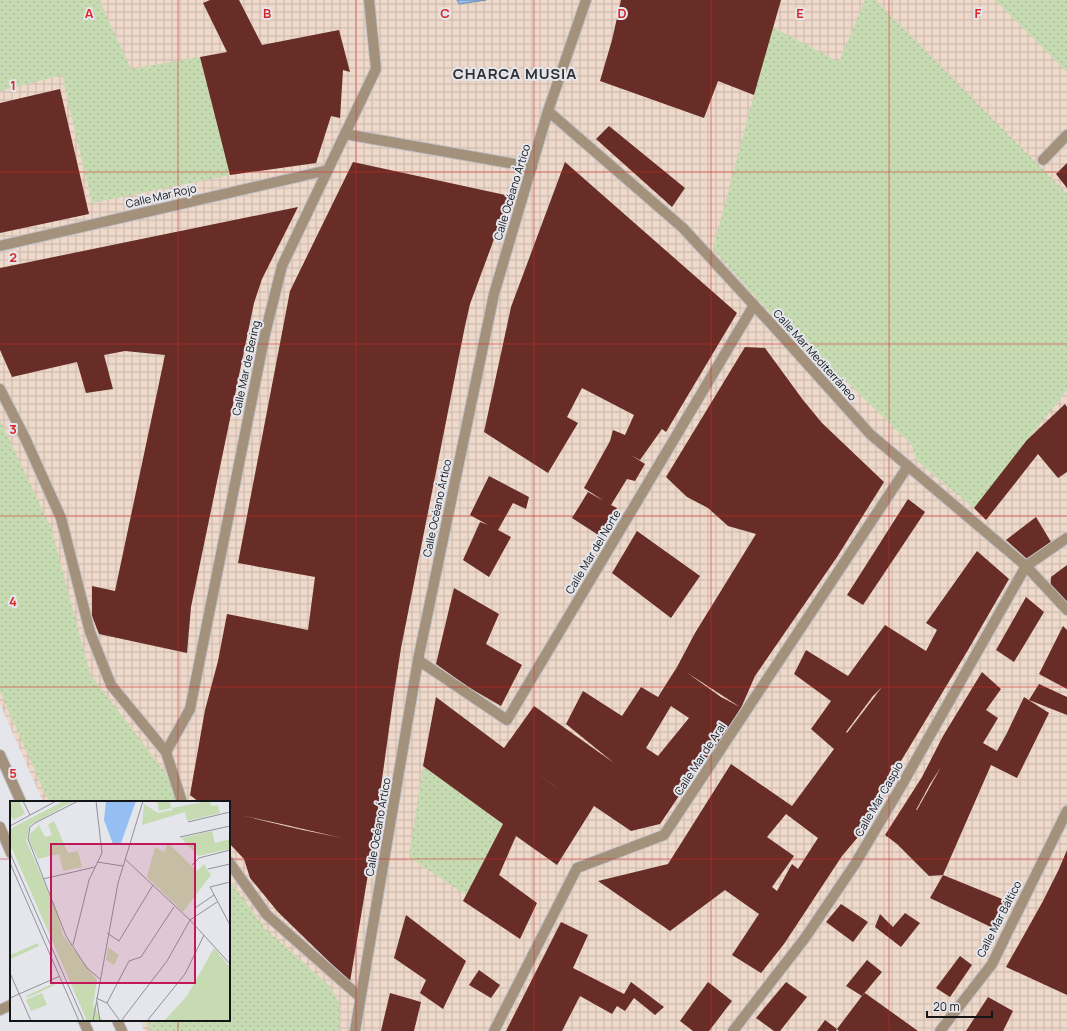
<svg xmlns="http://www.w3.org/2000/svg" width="1067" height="1031" font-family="Manrope,sans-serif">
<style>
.industrial{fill:url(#industrial-grid)}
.grass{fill:url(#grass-dots)}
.water{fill:url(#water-ripples);stroke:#6e8cb0}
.building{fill:#672d26;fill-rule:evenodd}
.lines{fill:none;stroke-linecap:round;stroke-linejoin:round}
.minor-casing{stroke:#bfc0c6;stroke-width:12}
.minor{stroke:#a4917b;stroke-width:10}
.grid{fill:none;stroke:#d62828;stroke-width:1;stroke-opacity:0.55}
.labels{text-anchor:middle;stroke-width:4;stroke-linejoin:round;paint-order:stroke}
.street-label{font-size:11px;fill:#141517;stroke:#e5e6ec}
.district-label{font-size:15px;font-weight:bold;letter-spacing:1px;fill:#2f3034;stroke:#e5e6ec}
.inset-road{fill:none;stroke:#919297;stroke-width:1}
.view{fill:#c2185b;fill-opacity:0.15;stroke:#c2185b;stroke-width:2}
.inset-edge{fill:none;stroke:#141517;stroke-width:2}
.grid-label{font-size:13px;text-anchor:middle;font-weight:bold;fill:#d62828;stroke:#e5e6ec;stroke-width:4;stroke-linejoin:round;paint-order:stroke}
</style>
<defs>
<pattern id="industrial-grid" width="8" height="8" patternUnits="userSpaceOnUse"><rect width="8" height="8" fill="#edd8ca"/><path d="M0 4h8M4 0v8" fill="none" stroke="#cab8ad"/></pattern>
<pattern id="grass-dots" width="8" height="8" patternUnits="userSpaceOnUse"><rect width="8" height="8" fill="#c6dbb1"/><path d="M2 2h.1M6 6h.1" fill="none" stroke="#a9bb98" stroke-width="1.8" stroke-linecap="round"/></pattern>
<pattern id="water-ripples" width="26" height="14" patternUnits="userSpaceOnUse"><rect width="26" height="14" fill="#95bff2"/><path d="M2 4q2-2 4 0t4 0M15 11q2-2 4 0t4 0" fill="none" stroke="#80a3cf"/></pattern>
</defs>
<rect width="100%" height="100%" fill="#e5e6ec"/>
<path class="industrial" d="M0,0H1067V1031H144L140,1020H229V802H43L0,704Z"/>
<g class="grass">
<path d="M0,0H99L131,69L200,57L230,175L92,203L62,75L0,91Z"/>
<path d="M865,0H875L1067,194V390L974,508L916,460L912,445L847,382L824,373L713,249L772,27L839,62Z"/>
<path d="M995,0H1067V72Z"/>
<path d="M0,420L51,528L90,674L164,771L181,802H49L0,691Z"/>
<path d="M423,766L503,824L466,895L409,857Z"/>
<path d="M229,879L265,929L330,986L340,1005L339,1031H150L145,1020H229Z"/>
</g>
<path class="water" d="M457,0H486L459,4Z"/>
<g class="building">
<path d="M210,0H239L262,45L339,30L350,72L343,70L340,118L331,116L316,163L230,175L200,57L227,52L203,3Z"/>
<path d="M621,0H781L754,95L718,81L704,118L600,81L612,40Z"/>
<path d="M60,89L89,214L0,233V103Z"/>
<path d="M609,126L685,188L672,207L596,139Z"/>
<path d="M353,162L510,196L470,304L465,326L401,648L394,693L373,844L350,982L278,912L250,878L244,859L229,843V802H199L190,795L205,710L218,661L227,614L308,630L315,577L238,563L290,291ZM240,815L286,825L342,838L298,829Z"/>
<path d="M565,162L737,313L666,432L662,429L640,460L631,455L645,464L635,481L627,479L611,505L617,508L603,538L572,518L588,492L604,501L584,488L610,441L613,430L625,435L634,415L582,388L567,417L578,423L548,473L484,432L511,307Z"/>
<path d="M1067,163V188L1056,174Z"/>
<path d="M298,207L262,279L254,303L191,607L187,653L99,634L92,616V586L115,591L165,355L125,351L104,355L113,389L86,393L77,362L12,377L0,350V268Z"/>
<path d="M745,347L765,348L803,400L822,423L884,482L837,557L755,676L741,708L718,743L691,778L660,824L631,831L594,806L557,865L516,836L499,875L537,903L520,939L463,901L503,824L423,766L436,697L504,748L534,706L614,763L566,724L583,691L622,716L641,687L658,697L677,667L695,633L756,534L728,526L708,508L687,497L666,477ZM686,672L740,707L721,697ZM671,706L689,718L658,756L646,748ZM533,770L564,793L549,782Z"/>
<path d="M1065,404L1067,407V472L1058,478L1038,454L986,520L974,508L1027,440Z"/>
<path d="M489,476L529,497L526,509L513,503L498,530L511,537L489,577L463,560L480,522L488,525L470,515Z"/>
<path d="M908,499L925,512L863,605L847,595Z"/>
<path d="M1036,517L1051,542L1027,559L1006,540Z"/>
<path d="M637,531L700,576L671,618L612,573Z"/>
<path d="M977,551L1009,579L968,650L872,809L858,837L842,856L784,944L761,973L732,955L759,914L725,890L670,931L598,881L668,864L731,764L792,806L834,749L811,729L831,701L794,674L806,650L848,676L885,625L926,651L937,630L926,623ZM882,687L847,733L846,732L873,696ZM786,814L818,838L798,869L792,864L777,891L772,887L794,856L767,837Z"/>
<path d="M1067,565V610L1050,592L1051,577Z"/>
<path d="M454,588L499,614L486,644L522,665L501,706L468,687L436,664Z"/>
<path d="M1026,597L1044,612L1014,662L996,650Z"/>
<path d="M1063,626L1067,630V689L1039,674Z"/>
<path d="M982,672L1001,689L986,710L998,718L983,743L997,751L1007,733L1024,697L1049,713L1017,778L991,765L943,875L929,876L897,844L885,835L922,777L943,736ZM941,767L917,810H916L930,784Z"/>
<path d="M1039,684L1067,697V715L1029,700Z"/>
<path d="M1067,850V995L1006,967L1043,901L1059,869Z"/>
<path d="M943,875L1007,901L993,928L930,898Z"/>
<path d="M841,904L868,922L853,942L826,922Z"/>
<path d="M905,913L920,923L901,947L875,927L880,914L893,927Z"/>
<path d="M406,915L466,961L443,1009L420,993L426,980L394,958Z"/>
<path d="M561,922L588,935L573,968L624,994L631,982L664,1007L655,1015L634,998L625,1011L617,1006L612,1014L580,996L562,1031H506Z"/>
<path d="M960,956L972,965L950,997L936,988Z"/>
<path d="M867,960L882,972L862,996L865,993L918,1031H839L837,1029L836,1031H817L825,1020L837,1029L862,996L846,986Z"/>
<path d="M479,970L500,985L491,998L469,985Z"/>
<path d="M708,982L732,1001L709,1031H693L680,1021Z"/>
<path d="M786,982L807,997L780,1031H774L756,1018Z"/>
<path d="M390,993L421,1002L414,1031H381Z"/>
<path d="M988,997L1013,1011L1003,1031H966Z"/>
</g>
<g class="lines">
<g class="minor-casing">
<g id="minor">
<path d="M548,111L683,228L775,328L870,434L1026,566L1067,610"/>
<path d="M345,134L532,167"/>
<path d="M1043,160L1067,135"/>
<path d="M0,246L328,170"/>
<path d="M0,389L25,438L61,518L90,632L111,685L166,752L182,802"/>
<path d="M418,660L507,720L754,305"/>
<path d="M166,752L190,709L265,334L282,266L376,69L369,0"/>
<path d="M0,755L21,802"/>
<path d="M0,827L11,853"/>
<path d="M229,862L267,915L360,997"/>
<path d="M0,1010L11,1005"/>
<path d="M83,1020L88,1031"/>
<path d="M117,1020L122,1031"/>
<path d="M355,1031L418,660L494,294L548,111L586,0"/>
<path d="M494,1031L577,868L664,835L908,466"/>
<path d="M733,1031L805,938L855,864L899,790L1026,566L1067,538"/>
<path d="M940,1031L992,964L1067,811"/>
</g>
</g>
<use href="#minor" class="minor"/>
</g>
<path class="grid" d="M178,0V802M356,0V1031M534,0V1031M711,0V1031M889,0V1031M0,172H1067M0,344H1067M0,516H1067M0,687H1067M0,859H11M229,859H1067M178,1020V1031"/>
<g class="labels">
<g class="street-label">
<text transform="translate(512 192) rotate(-73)" y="4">Calle Océano Ártico</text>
<text transform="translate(161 196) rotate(-13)" y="4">Calle Mar Rojo</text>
<text transform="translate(815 355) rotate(48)" y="4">Calle Mar Mediterráneo</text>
<text transform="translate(246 368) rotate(-78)" y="4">Calle Mar de Bering</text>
<text transform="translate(437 508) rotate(-78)" y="4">Calle Océano Ártico</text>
<text transform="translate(593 552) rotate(-59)" y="4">Calle Mar del Norte</text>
<text transform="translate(700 759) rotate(-57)" y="4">Calle Mar de Aral</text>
<text transform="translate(879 799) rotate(-60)" y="4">Calle Mar Caspio</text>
<text transform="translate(378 827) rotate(-80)" y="4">Calle Océano Ártico</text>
<text transform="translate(999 919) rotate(-63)" y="4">Calle Mar Báltico</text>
</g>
<g class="district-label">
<text x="515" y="79">CHARCA MUSIA</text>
</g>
</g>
<g transform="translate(10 801)">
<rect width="220" height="220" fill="#e5e6ec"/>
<path d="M0,0H9L15,13L3,19L0,12ZM54,0H64L20,24L16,39L48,114L53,134L87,179L83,204L93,220H77L0,43V28ZM147,0H160L161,7L199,0L202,5L208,4L210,12L177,20L175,11L132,24L134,3L148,12L163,9L161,7L149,10ZM44,20L58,52L68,50L72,66L53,70L49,53L28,58L19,39L20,33L29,24L35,36L42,34L38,24ZM202,30L205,42L220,38V48L188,55L171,37ZM158,42L187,70L194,63L201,74L173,111L137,76L145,46L154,51ZM28,142L29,145L1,158L0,154ZM98,146L109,154L104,164L96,159ZM204,147L220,166V220H154L177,195ZM44,182L45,184L17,197L16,195ZM32,192L37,204L21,210L16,199Z" fill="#c6dbb1"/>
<path d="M96,0H126L111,42L103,43L94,19Z" fill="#95bff2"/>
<path class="inset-road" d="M13,0L20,14M68,0L25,22L20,26L18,38L56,135L77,167L90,178M178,21L220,11M0,25L46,0M170,36L220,25M0,52L74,220M115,58L180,119L220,163M87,61L113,65M0,62L69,220M182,64L189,57L220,49M198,68L220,63M33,78L85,66M220,81L200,86L220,124M185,107L204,94M97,132L109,140L143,84M63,144L79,79L92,52L86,0M0,172L21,220M0,197L50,175M86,197L97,202L110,220M87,201L90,220M97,202L119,160L131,156L164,106M83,220L108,82L133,0M111,220L157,160L180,119L207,101M137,220L175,173L194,134"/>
<path class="view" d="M41,43H185V182H41Z"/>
<rect width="220" height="220" class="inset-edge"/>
</g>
<g class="grid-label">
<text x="89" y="18">A</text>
<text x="267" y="18">B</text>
<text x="445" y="18">C</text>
<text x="622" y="18">D</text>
<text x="800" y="18">E</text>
<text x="978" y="18">F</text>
<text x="13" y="90">1</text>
<text x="13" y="262">2</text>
<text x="13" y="434">3</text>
<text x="13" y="606">4</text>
<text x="13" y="778">5</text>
</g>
<path d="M927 1011v6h65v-6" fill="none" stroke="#141517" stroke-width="2"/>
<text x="933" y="1011" font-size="12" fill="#141517" stroke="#e5e6ec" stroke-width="3" paint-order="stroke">20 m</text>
</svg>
